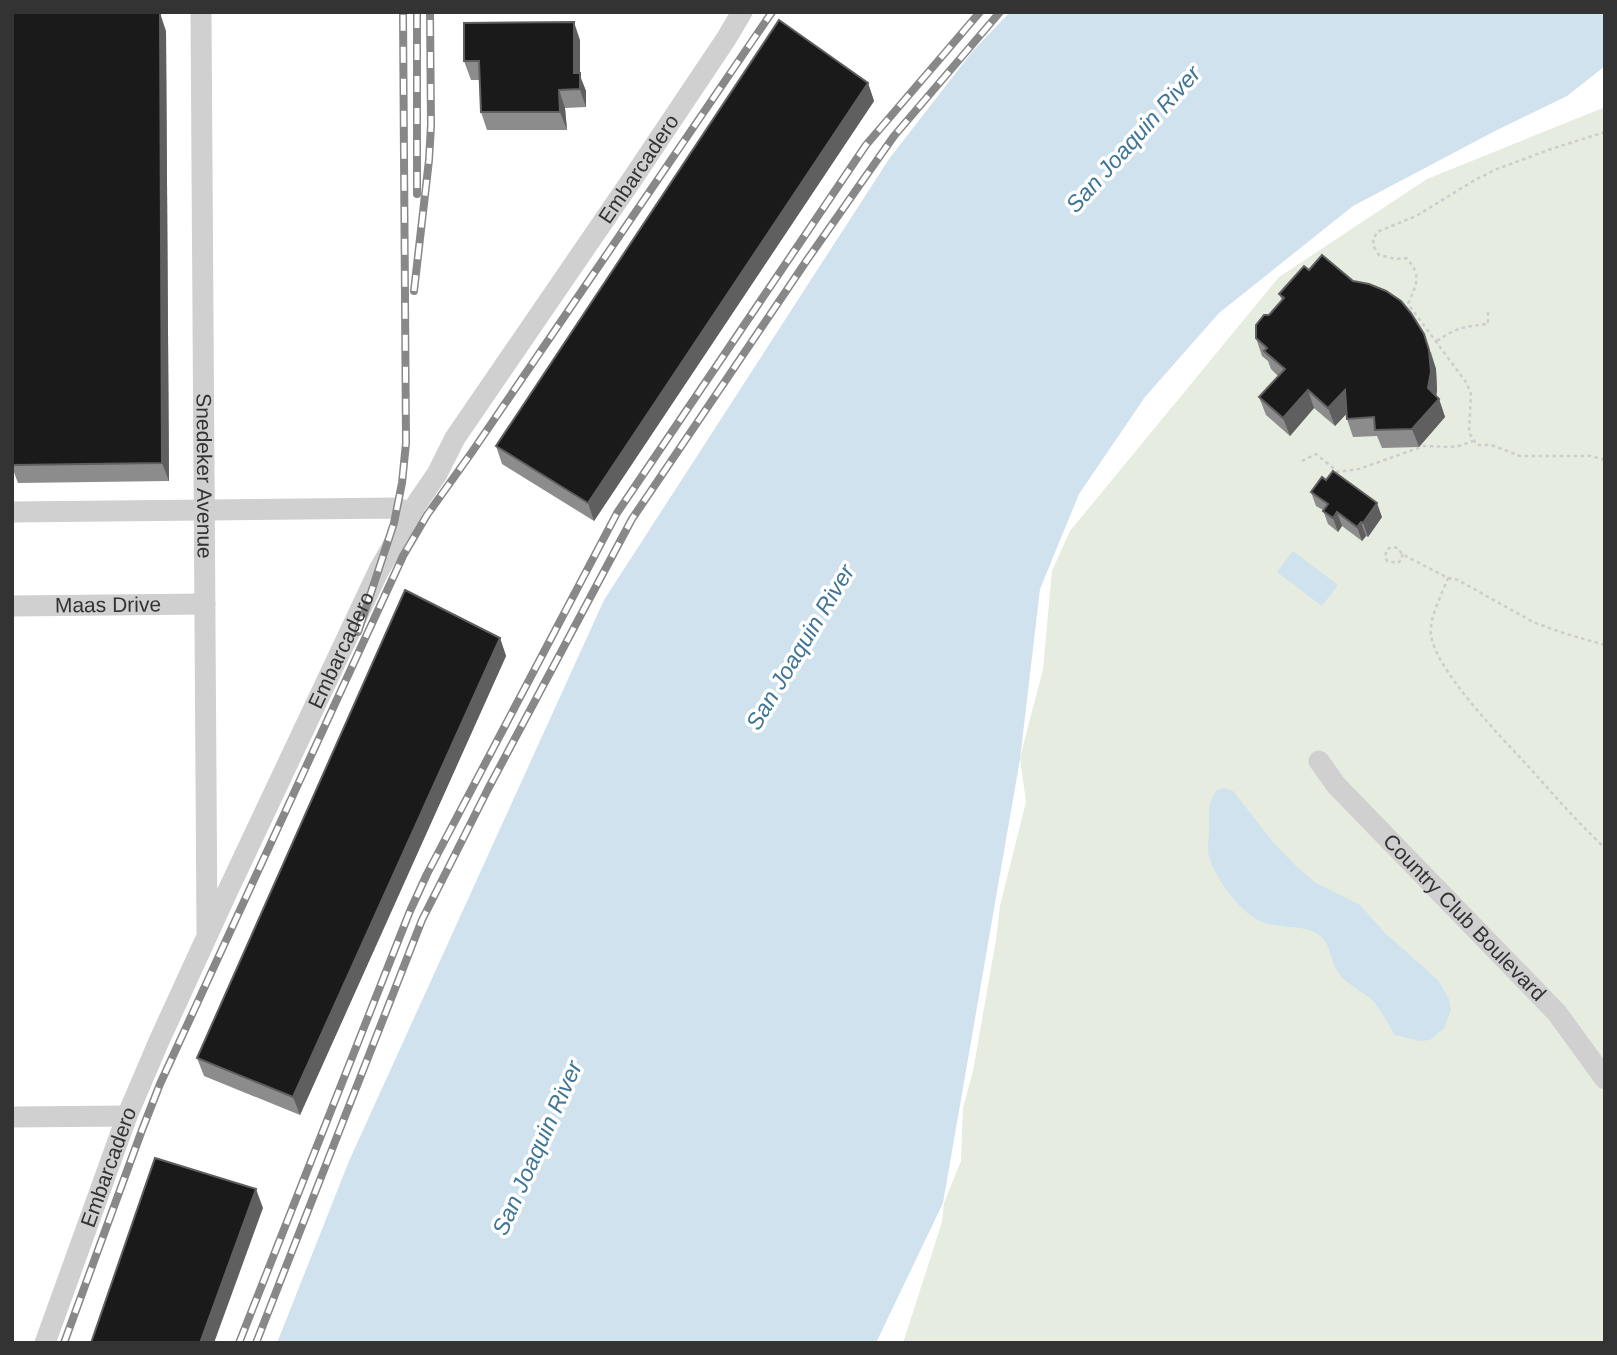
<svg xmlns="http://www.w3.org/2000/svg" width="1617" height="1355" font-family="Arial,sans-serif">
<style>
.green{fill:#e6ecdf}
.water{fill:#cfe2ee}
.lines{fill:none;stroke-linecap:round;stroke-linejoin:round}
.path{stroke:#cdcdcd;stroke-width:2.5;stroke-dasharray:3.5 3.5;stroke-linecap:butt}
.minor{stroke:#d0d0d0;stroke-width:21}
.rail-casing{stroke:#888;stroke-width:8}
.rail{stroke:#fff;stroke-width:5;stroke-dasharray:16;stroke-linecap:butt}
.wall{fill:#8c8c8c}
.shaded-wall{fill:#5f5f5f}
.building{fill:#1a1a1a;stroke:#5f5f5f;stroke-width:2}
.labels{text-anchor:middle;stroke-width:7;stroke-linejoin:round;paint-order:stroke}
.street-label{font-size:21px;fill:#333;stroke:#fff}
.water-label{font-size:23px;font-style:italic;fill:#3f7597;stroke:#fff}
</style>
<rect width="100%" height="100%" fill="#fff"/>
<path class="green" d="M1605,107V1343H903L942,1222L944,1203L961,1161L963,1108L973,1071L996,940L1000,906L1026,802L1020,758L1043,669L1052,571L1070,531L1279,277L1427,179Z"/>
<g class="water">
<path d="M1010,12H1605V66L1567,96L1497,130L1353,206L1219,313L1145,397L1079,494L1040,589L1020,759L943,1203L876,1343H277L349,1161L604,600L889,159L972,52Z"/>
<path d="M1293,551L1338,585L1322,606L1277,572Z"/>
<path d="M1225,788L1233,791L1273,842L1297,867L1316,883L1360,905L1385,933L1439,981L1449,999L1451,1010L1444,1028L1430,1040L1420,1041L1395,1035C1387,1023 1381,1009 1371,999C1360,989 1346,985 1338,972C1330,961 1331,943 1319,935C1302,923 1276,930 1258,920C1238,910 1212,874 1208,852C1207,844 1210,834 1209,825C1209,812 1208,802 1217,790Z"/>
</g>
<g class="lines">
<g class="path">
<path d="M1605,132L1551,149L1497,169L1475,180L1416,216L1377,232L1373,240L1374,247L1379,255L1396,259L1406,258C1423,275 1416,285 1408,304L1466,382L1471,394L1469,433L1477,445H1491L1520,456H1591L1605,460"/>
<path d="M1437,341C1454,328 1467,326 1488,324V310"/>
<path d="M1302,461L1316,454L1338,472L1359,469L1424,446L1450,447L1459,446L1473,441"/>
<path d="M1402,554V559L1398,563L1387,561L1385,557L1387,549L1392,547L1398,548L1402,554L1448,578C1442,594 1429,618 1431,634C1434,669 1503,739 1528,766C1553,794 1577,822 1605,848"/>
<path d="M1448,578L1458,580L1533,622L1566,634L1605,645"/>
</g>
<g class="minor">
<path id="s1" d="M201,12L207,931"/>
<path d="M12,512L397,508L411,513"/>
<path id="s2" d="M12,606L205,604"/>
<path id="s3" d="M1319,761L1336,785L1557,1013L1605,1079"/>
<path d="M12,1117L127,1116"/>
<path id="s4" d="M45,1343L127,1116L159,1041L230,886L379,570L417,503L437,474L455,438L631,181L726,39L742,12"/>
</g>
<g class="rail-casing">
<g id="rail">
<path d="M417,12V194"/>
<path d="M414,291L429,160L431,125L430,12"/>
<path d="M358,632L394,523L402,483L406,443L403,12"/>
<path d="M64,1343L142,1130L160,1084L403,556L427,515L472,452L772,12"/>
<path d="M239,1343L410,911L427,874L617,513L866,145L980,12"/>
<path d="M256,1343L422,920L488,789L632,519L807,260L894,136L1000,12"/>
</g>
</g>
<use href="#rail" class="rail"/>
</g>
<g class="wall">
<path d="M12,13L166,31L169,481L18,483L12,467Z"/>
<path d="M580,40V76L586,91V107L565,108L567,130H487L481,112L480,80H471L464,61Z"/>
<path d="M868,83L874,101L594,521L502,464L496,446Z"/>
<path d="M1279,294L1431,352L1436,369L1437,390L1436,397L1439,399L1445,417L1419,447L1382,448L1377,436L1353,437L1347,419L1346,414L1335,426L1314,408L1290,436L1266,415L1259,397L1278,376L1271,369L1268,361L1262,356L1256,338L1269,315L1282,300Z"/>
<path d="M1311,492L1382,517L1368,537L1366,536L1362,541L1342,526L1338,532L1328,524L1323,510L1316,506Z"/>
<path d="M500,638L506,656L300,1115L204,1076L197,1058Z"/>
</g>
<g class="shaded-wall">
<path d="M160,13L166,31L169,481L162,463Z"/>
<path d="M574,22L580,40V76L586,91V107L574,73Z"/>
<path d="M868,83L874,101L594,521L588,503Z"/>
<path d="M559,90L565,108L567,130L560,112Z"/>
<path d="M1424,334L1436,369L1437,390L1435,404L1439,399L1445,417L1419,447L1412,429L1428,388Z"/>
<path d="M1308,390L1314,408L1290,436L1283,418Z"/>
<path d="M1345,390L1352,408L1335,426L1328,408Z"/>
<path d="M1377,503L1382,517L1368,537L1363,523Z"/>
<path d="M1337,512L1342,526L1338,532L1333,518Z"/>
<path d="M1361,522L1366,536L1362,541L1357,527Z"/>
<path d="M500,638L506,656L300,1115L293,1097Z"/>
<path d="M256,1189L263,1208L214,1343H200Z"/>
</g>
<g class="building">
<path d="M12,13H160L162,463L12,465Z"/>
<path d="M779,20L868,83L588,503L496,446Z"/>
<path d="M574,22V73H580V89L559,90L560,112H481L479,61H464V23Z"/>
<path d="M1322,255L1353,281L1369,284L1386,291L1401,301L1411,313L1424,334L1429,350L1431,372L1428,388L1439,399L1412,429L1375,430L1374,417L1347,419L1345,390L1328,408L1308,390L1283,418L1259,397L1285,369L1264,351L1267,348L1256,338V325L1264,315H1269L1284,298L1279,294L1304,266L1309,270Z"/>
<path d="M1333,471L1377,503L1363,523L1361,522L1357,527L1337,512L1333,518L1323,511L1328,504L1311,492L1322,477L1326,480Z"/>
<path d="M405,590L500,638L293,1097L197,1058Z"/>
<path d="M155,1158L256,1189L200,1343H91Z"/>
</g>
<g class="labels">
<g class="street-label">
<text dy="7" stroke="none"><textPath href="#s4" startOffset="1321">Embarcadero</textPath></text>
<text dy="7" stroke="none"><textPath href="#s1" startOffset="464">Snedeker Avenue</textPath></text>
<text dy="7" stroke="none"><textPath href="#s2" startOffset="96">Maas Drive</textPath></text>
<text dy="7" stroke="none"><textPath href="#s4" startOffset="754">Embarcadero</textPath></text>
<text dy="7" stroke="none"><textPath href="#s3" startOffset="214">Country Club Boulevard</textPath></text>
<text dy="7" stroke="none"><textPath href="#s4" startOffset="187">Embarcadero</textPath></text>
</g>
<g class="water-label">
<text transform="translate(1133 139) rotate(-48)" y="8">San Joaquin River</text>
<text transform="translate(800 647) rotate(-59)" y="8">San Joaquin River</text>
<text transform="translate(537 1148) rotate(-66)" y="8">San Joaquin River</text>
</g>
</g>
<rect width="1617" height="1355" fill="none" stroke="#333333" stroke-width="28"/>
</svg>
